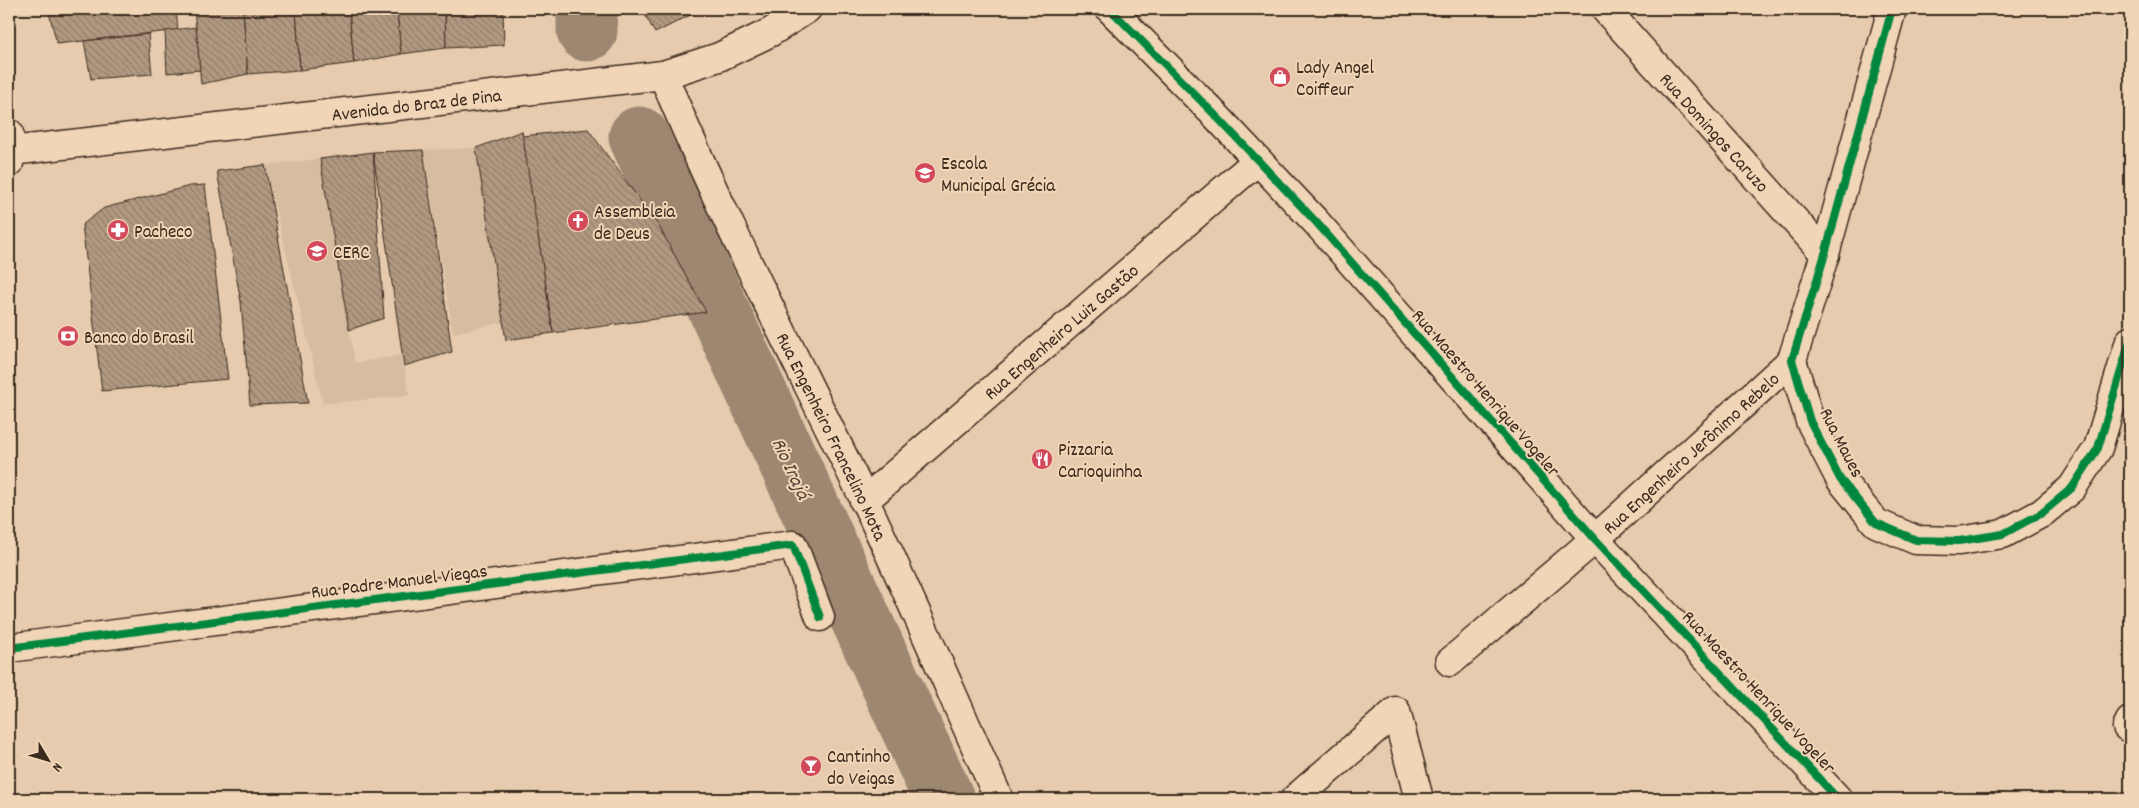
<svg xmlns="http://www.w3.org/2000/svg" width="2139" height="808" font-family="Dekko,sans-serif">
<style>
.built{fill:#d6bca0}
.lines{fill:none;stroke-linecap:round;stroke-linejoin:round}
.river{stroke:#9d8771;stroke-width:61}
.building{fill:url(#building-back-hatch);stroke:#3b2a1e}
.minor-casing{stroke:#3b2a1e;stroke-width:31}
.major-casing{stroke:#3b2a1e;stroke-width:31}
.minor{stroke:#f1d5b7;stroke-width:28}
.major{stroke:#f1d5b7;stroke-width:28}
.cycleway-casing{stroke:#f1d5b7;stroke-width:11}
.cycleway{stroke:#00873e;stroke-width:8}
.labels{text-anchor:middle;stroke-width:4;stroke-linejoin:round;paint-order:stroke}
.poi-label{font-size:19px;fill:#3b2a1e;stroke:#f1d5b7;text-anchor:start}
.street-label{font-size:19px;fill:#3b2a1e;stroke:#f1d5b7}
.water-label{font-size:20px;font-style:italic;fill:#544133;stroke:#f1d5b7}
</style>
<defs>
<pattern id="building-back-hatch" width="6" height="6" patternUnits="userSpaceOnUse" patternTransform="scale(1.25)"><rect width="6" height="6" fill="#b19981"/><path d="M-1 5l2 2M0 0l6 6M5-1l2 2" fill="none" stroke="#917d69"/></pattern>
</defs>
<rect width="100%" height="100%" fill="#e6cbae"/>
<filter id="ink" filterUnits="userSpaceOnUse"><feTurbulence type="fractalNoise" baseFrequency=".02" numOctaves="2"/><feDisplacementMap in="SourceGraphic" scale="10" xChannelSelector="R" yChannelSelector="G"/><feConvolveMatrix kernelMatrix="1 2 1 2 8 2 1 2 1" color-interpolation-filters="sRGB"/></filter>
<g filter="url(#ink)">
<g class="built">
<path d="M476,148L505,322L453,333L423,150Z"/>
<path d="M320,159L355,363L402,355L409,395L323,404L265,165Z"/>
</g>
<g class="lines">
<g class="river">
<path d="M587,31V9"/>
<path d="M639,137L944,799"/>
</g>
</g>
<g class="building">
<path d="M48,9H176L178,30L57,44Z"/>
<path d="M194,9H243L248,74L201,84Z"/>
<path d="M243,9H296L300,70L248,74Z"/>
<path d="M296,9H349L354,63L300,70Z"/>
<path d="M349,9H397L401,54L354,63Z"/>
<path d="M397,9H445L446,48L401,54Z"/>
<path d="M445,9H503L504,45L446,48Z"/>
<path d="M642,9H702L655,33Z"/>
<path d="M196,27L200,70L167,73L165,31Z"/>
<path d="M148,34L152,74L91,79L84,41Z"/>
<path d="M588,129L658,225L706,312L553,333L522,136Z"/>
<path d="M522,131L553,333L506,340L476,148Z"/>
<path d="M423,150L452,352L404,366L373,152Z"/>
<path d="M373,152L384,318L349,330L320,159Z"/>
<path d="M265,165L308,403L250,405L241,302L217,171Z"/>
<path d="M205,185L228,379L102,391L82,225L104,208L190,186Z"/>
</g>
<g class="lines">
<g class="minor-casing">
<g id="minor">
<path d="M1110,9L1217,117L1316,222L1595,539L1838,799"/>
<path id="s1" d="M1605,9L1825,254"/>
<path d="M1892,9L1825,254L1792,360L1810,421L1840,479L1876,523L1916,540L1959,541L2003,534L2042,513L2072,488L2098,448L2130,341"/>
<path id="s2" d="M663,75C723,220 796,358 864,499C911,598 954,699 999,799"/>
<path id="s3" d="M11,151L663,75L719,57L771,32L807,9"/>
<path id="s4" d="M864,501L1257,161"/>
<path d="M9,648L793,545L820,617"/>
<path id="s5" d="M1450,662L1595,539L1792,360"/>
<path d="M2127,727L2130,721"/>
<path d="M1295,799L1396,711L1419,799"/>
</g>
</g>
<g class="major-casing">
<path id="major" d="M9,133L11,151L9,163"/>
</g>
<use href="#minor" class="minor"/>
<use href="#major" class="major"/>
<g class="cycleway-casing">
<g id="cycleway">
<path d="M1110,9L1217,117L1316,222L1595,539L1838,799"/>
<path d="M1892,9L1825,254L1792,360L1810,421L1840,479L1876,523L1916,540L1959,541L2003,534L2042,513L2072,488L2098,448L2130,341"/>
<path d="M9,648L793,545L820,617"/>
</g>
</g>
<use href="#cycleway" class="cycleway"/>
</g>
</g>
<defs>
<g id="shop-disc" transform="scale(1.125)"><circle r="9.5" fill="#d1495b" stroke="#f1d5b7"/><path d="M-5-2.5h2.3a2.7 3.5 0 0 1 5.4 0H5L5.5 6h-11ZM-1.5-2.5h3a1.5 2.3 0 0 0-3 0Z" fill="#fff"/></g>
<g id="school-disc" transform="scale(1.125)"><circle r="9.5" fill="#d1495b" stroke="#f1d5b7"/><path d="M0-5L7-2L0 1L-7-2ZM-4 1L0 2.5L4 1V4Q0 6-4 4Z" fill="#fff"/></g>
<g id="church-disc" transform="scale(1.125)"><circle r="9.5" fill="#d1495b" stroke="#f1d5b7"/><path d="M-1.2-6h2.4v3.5h3.3v2.4h-3.3V6h-2.4V-.1h-3.3v-2.4h3.3Z" fill="#fff"/></g>
<g id="pharmacy-disc" transform="scale(1.125)"><circle r="9.5" fill="#d1495b" stroke="#f1d5b7"/><path d="M-2-6h4v4h4v4h-4v4h-4v-4h-4v-4h4Z" fill="#fff"/></g>
<g id="bank-disc" transform="scale(1.125)"><circle r="9.5" fill="#d1495b" stroke="#f1d5b7"/><path d="M-6-4H6V4H-6ZM0-2.3a2.3 2.3 0 1 0 0 4.6a2.3 2.3 0 1 0 0-4.6Z" fill="#fff"/></g>
<g id="restaurant-disc" transform="scale(1.125)"><circle r="9.5" fill="#d1495b" stroke="#f1d5b7"/><path d="M-5-6h1v4h1v-4h1v4h1v-4h1v5L-1.5 .5V6h-2V.5L-5-1ZM5-6V6H3V1.5H1.5Q1.5-4 5-6Z" fill="#fff"/></g>
<g id="bar-disc" transform="scale(1.125)"><circle r="9.5" fill="#d1495b" stroke="#f1d5b7"/><path d="M-6-5H6L.8 .8V4.5H3.5V6h-7V4.5H-.8V.8Z" fill="#fff"/></g>
</defs>
<g fill-rule="evenodd">
<use href="#shop-disc" x="1280" y="77"/>
<use href="#school-disc" x="925" y="173"/>
<use href="#church-disc" x="578" y="221"/>
<use href="#pharmacy-disc" x="118" y="230"/>
<use href="#school-disc" x="317" y="251"/>
<use href="#bank-disc" x="68" y="336"/>
<use href="#restaurant-disc" x="1042" y="459"/>
<use href="#bar-disc" x="811" y="766"/>
</g>
<g class="labels">
<g class="poi-label">
<text x="1296" y="73">Lady Angel<tspan x="1296" dy="22">Coiffeur</tspan></text>
<text x="941" y="169">Escola<tspan x="941" dy="22">Municipal Grécia</tspan></text>
<text x="594" y="217">Assembleia<tspan x="594" dy="22">de Deus</tspan></text>
<text x="134" y="237">Pacheco</text>
<text x="333" y="258">CERC</text>
<text x="84" y="343">Banco do Brasil</text>
<text x="1058" y="455">Pizzaria<tspan x="1058" dy="22">Carioquinha</tspan></text>
<text x="827" y="762">Cantinho<tspan x="827" dy="22">do Veigas</tspan></text>
</g>
<g class="street-label">
<text dy="7" stroke="none"><textPath href="#s3" startOffset="408">Avenida do Braz de Pina</textPath></text>
<text dy="7" stroke="none"><textPath href="#s1" startOffset="165">Rua Domingos Caruzo</textPath></text>
<text dy="7" stroke="none"><textPath href="#s4" startOffset="260">Rua Engenheiro Luiz Gastão</textPath></text>
<text transform="translate(1487 392) rotate(49)" y="7">Rua Maestro Henrique Vogeler</text>
<text dy="7" stroke="none"><textPath href="#s2" startOffset="399">Rua Engenheiro Francelino Mota</textPath></text>
<text transform="translate(1843 442) rotate(63)" y="7">Rua Maues</text>
<text dy="7" stroke="none"><textPath href="#s5" startOffset="319">Rua Engenheiro Jerônimo Rebelo</textPath></text>
<text transform="translate(399 580) rotate(-7)" y="7">Rua Padre Manuel Viegas</text>
<text transform="translate(1760 691) rotate(47)" y="7">Rua Maestro Henrique Vogeler</text>
</g>
<g class="water-label">
<text transform="translate(792 468) rotate(65)" y="7">Rio Irajá</text>
</g>
</g>
<rect width="2139" height="808" fill="none" stroke="#f1d5b7" stroke-width="30"/>
<rect x="15" y="15" width="2109" height="778" fill="none" stroke="#3b2a1e" stroke-width="2" filter="url(#ink)"/>
<g transform="translate(48 760) rotate(128)" stroke="#f1d5b7" stroke-width="4" paint-order="stroke">
<path d="M0-4L9 19L0 12L-9 19Z" fill="#3b2a1e"/>
<text y="-8" font-size="14" font-weight="bold" text-anchor="middle" fill="#3b2a1e">N</text>
</g>
</svg>
